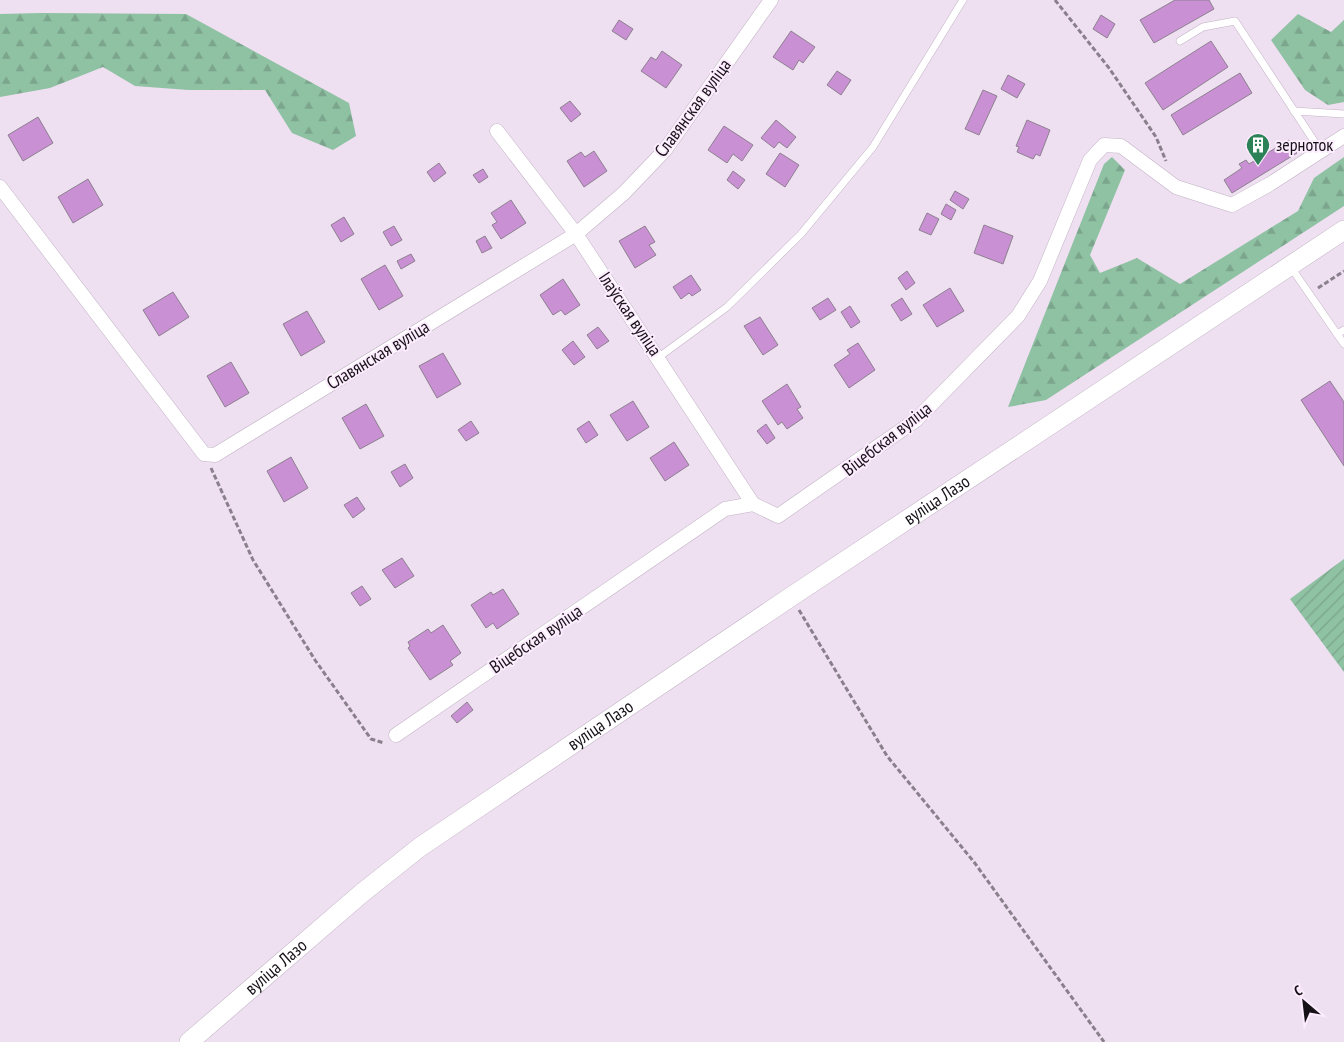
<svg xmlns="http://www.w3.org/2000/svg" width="1344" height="1042" font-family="'PT Sans Narrow',sans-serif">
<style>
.forest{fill:url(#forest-firs)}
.garden{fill:url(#garden-furrows)}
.building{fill:#c991d3;stroke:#8d8090}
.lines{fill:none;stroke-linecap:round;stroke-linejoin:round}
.service-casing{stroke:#c2b3c5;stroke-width:8}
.minor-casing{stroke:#c2b3c5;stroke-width:15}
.secondary-casing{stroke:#c2b3c5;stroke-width:20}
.path{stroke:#8a808c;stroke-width:3;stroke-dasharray:5 2.5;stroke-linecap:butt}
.service{stroke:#fff;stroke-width:7}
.minor{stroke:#fff;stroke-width:14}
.secondary{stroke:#fff;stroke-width:19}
.labels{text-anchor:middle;stroke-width:4;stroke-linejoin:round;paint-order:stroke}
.street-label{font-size:18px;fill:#161117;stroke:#fcecfe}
.poi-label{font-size:18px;fill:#161117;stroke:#fcecfe;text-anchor:start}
</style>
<defs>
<pattern id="forest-firs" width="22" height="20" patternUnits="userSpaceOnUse" patternTransform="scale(1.25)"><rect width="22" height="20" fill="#8fc1a3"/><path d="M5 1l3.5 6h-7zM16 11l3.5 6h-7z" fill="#7ba58c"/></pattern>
<pattern id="garden-furrows" width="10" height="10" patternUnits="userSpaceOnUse" patternTransform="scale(1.25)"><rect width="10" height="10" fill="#8fc1a3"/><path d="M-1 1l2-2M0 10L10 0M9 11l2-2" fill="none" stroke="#7ba58c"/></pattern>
</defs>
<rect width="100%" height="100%" fill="#eedff1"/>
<g class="forest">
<path d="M42,13L186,14L349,103L356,136L333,150L292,133L265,90H189L135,86L103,67L50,88L0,97V14Z"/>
<path d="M1298,14L1331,32L1344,20V102L1328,105L1305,90L1271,40Z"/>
<path d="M1112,157L1125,170L1090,255L1100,273L1137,258L1180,284L1298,211L1314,178L1344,157V206L1046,400L1008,407L1104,164Z"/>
</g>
<path class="garden" d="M1344,559V672L1290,599Z"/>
<g class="building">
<path d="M1175,0H1209L1214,9L1154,43L1140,20Z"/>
<path d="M1101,15L1115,24L1107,38L1093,29Z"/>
<path d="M619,20L633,29L626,40L612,31Z"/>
<path d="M791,31L815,47L803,63L799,60L793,70L773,57Z"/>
<path d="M1211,41L1228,67L1163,110L1145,83Z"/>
<path d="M662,51L682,65L666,88L641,71L651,57L656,60Z"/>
<path d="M837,71L851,80L841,95L827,85Z"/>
<path d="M1240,73L1252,93L1183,135L1171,115Z"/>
<path d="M1008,75L1025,84L1017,98L1001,89Z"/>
<path d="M983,90L997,96L979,135L965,129Z"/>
<path d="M570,101L581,114L571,122L560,108Z"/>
<path d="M38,117L53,143L23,161L8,135Z"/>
<path d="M776,120L796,137L787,148L779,142L774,148L761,138Z"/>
<path d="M1027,120L1050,130L1040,156L1036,154L1033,159L1017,152L1019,147L1016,146Z"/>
<path d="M724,126L753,145L742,161L733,154L727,163L708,150Z"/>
<path d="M1289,140L1297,153L1232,193L1224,180L1242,168L1239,164L1246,160L1249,164Z"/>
<path d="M594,151L607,171L584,187L567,161L581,152L585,157Z"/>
<path d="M780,153L799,165L785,187L766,174Z"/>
<path d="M439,163L446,173L434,182L427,172Z"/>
<path d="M483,169L488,177L479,183L473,175Z"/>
<path d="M733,171L745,180L738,189L727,180Z"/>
<path d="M88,179L103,205L73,223L58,197Z"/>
<path d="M955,191L969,199L963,209L950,200Z"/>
<path d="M511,200L526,223L501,239L492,225L497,222L491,213Z"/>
<path d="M946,204L956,210L951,220L941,214Z"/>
<path d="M927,213L939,219L931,235L919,230Z"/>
<path d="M344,217L354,234L341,242L331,225Z"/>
<path d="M984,225L1013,236L1003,264L974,253Z"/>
<path d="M394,226L402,240L391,246L383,232Z"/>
<path d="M645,226L655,242L649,245L656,255L635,268L619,241Z"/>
<path d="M485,236L492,248L482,253L476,241Z"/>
<path d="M411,254L415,261L401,269L397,261Z"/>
<path d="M385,265L403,296L379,310L361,279Z"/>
<path d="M907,271L915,283L906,290L898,278Z"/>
<path d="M691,275L701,290L692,296L689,293L681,299L673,287Z"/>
<path d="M563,279L580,305L565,315L561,310L553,315L540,295Z"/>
<path d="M950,288L964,311L937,327L923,305Z"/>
<path d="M173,292L189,317L159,336L143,310Z"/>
<path d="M828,298L836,310L820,320L812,308Z"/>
<path d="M902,298L912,314L901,321L891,305Z"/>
<path d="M850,306L860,322L851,328L841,312Z"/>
<path d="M307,311L325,342L301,356L283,324Z"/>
<path d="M760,317L778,345L763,355L744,326Z"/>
<path d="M598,327L609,341L597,349L587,335Z"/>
<path d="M573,341L585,357L574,365L562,350Z"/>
<path d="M858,343L875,370L849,388L834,365L850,354L847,350Z"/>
<path d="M443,353L461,384L437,398L419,366Z"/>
<path d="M231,362L249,393L225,407L207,376Z"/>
<path d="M1330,381L1344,402V466L1301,400Z"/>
<path d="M787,384L801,407L797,409L803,418L787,429L782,422L778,425L762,401Z"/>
<path d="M633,401L649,427L627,441L610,415Z"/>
<path d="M366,404L384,436L360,449L342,418Z"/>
<path d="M471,421L479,433L466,441L458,430Z"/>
<path d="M589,421L598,435L586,443L577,429Z"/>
<path d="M766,424L775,438L767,444L757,431Z"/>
<path d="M674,442L689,465L665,481L650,458Z"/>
<path d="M291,457L308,488L284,502L267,471Z"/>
<path d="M405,464L413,478L400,487L391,472Z"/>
<path d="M357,497L365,509L353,518L344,505Z"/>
<path d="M402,558L414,576L395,588L382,570Z"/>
<path d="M362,586L371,599L360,606L351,593Z"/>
<path d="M503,589L519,614L497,629L493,623L486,628L471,605L491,592L493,595Z"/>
<path d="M443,625L461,653L450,661L453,665L430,680L408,648L410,646L408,642L428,629L431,633Z"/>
<path d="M467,702L473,710L457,723L451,716Z"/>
</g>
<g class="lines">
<g class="service-casing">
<g id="service">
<path d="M1180,41L1203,27L1235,21L1320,150"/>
<path d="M1294,111L1344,114"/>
<path d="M1290,266L1344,344"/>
<path d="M1337,334L1344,330"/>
<path d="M659,357L727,307L801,234L873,147L963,0"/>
</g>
</g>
<g class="minor-casing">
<g id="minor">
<path d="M497,131L576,234L753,504"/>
<path d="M0,187L204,454L215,455L576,234L624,193L665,150L771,0"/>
<path d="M396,735L725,509L753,504L778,516L916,420L1018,316L1040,281L1090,160L1104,145L1121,146L1176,187L1232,205L1270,184L1344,136"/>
</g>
</g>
<g class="secondary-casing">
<g id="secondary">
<path id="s1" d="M189,1042L362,893L420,847L792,596L1344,230"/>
</g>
</g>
<g class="path">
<path d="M1055,0L1109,68L1156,137L1166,161"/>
<path d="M1318,288L1344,271"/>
<path d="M211,468L253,560L315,660L371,739L384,743"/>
<path d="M799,610L887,756L974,862L1104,1042"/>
</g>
<use href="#service" class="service"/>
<use href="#minor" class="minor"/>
<use href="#secondary" class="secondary"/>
</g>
<defs>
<g id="building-pin" transform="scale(1.25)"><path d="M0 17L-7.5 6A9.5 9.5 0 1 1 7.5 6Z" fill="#2a8256" stroke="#fcecfe"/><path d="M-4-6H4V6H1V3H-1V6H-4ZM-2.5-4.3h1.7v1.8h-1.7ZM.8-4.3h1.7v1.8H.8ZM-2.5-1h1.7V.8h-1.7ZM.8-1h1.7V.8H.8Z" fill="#fff"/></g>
</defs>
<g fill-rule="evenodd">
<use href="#building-pin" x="1258" y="145"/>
</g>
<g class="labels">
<g class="street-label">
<text transform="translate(693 108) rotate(-54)" y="6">Славянская вуліца</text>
<text transform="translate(630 314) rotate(56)" y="6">Ілаўская вуліца</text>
<text transform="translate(378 355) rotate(-31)" y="6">Славянская вуліца</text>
<text transform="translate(887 439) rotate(-38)" y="6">Віцебская вуліца</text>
<text dy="6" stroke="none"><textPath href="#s1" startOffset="925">вуліца Лазо</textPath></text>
<text transform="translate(536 639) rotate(-34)" y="6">Віцебская вуліца</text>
<text dy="6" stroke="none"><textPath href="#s1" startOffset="520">вуліца Лазо</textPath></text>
<text dy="6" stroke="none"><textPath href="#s1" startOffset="115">вуліца Лазо</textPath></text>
</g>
<g class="poi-label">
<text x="1276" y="151">зерноток</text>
</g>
</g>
<g transform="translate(1304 1002) rotate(332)" stroke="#fcecfe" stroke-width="4" paint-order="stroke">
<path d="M0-4L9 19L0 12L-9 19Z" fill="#161117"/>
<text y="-8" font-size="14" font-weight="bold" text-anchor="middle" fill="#161117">С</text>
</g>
</svg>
